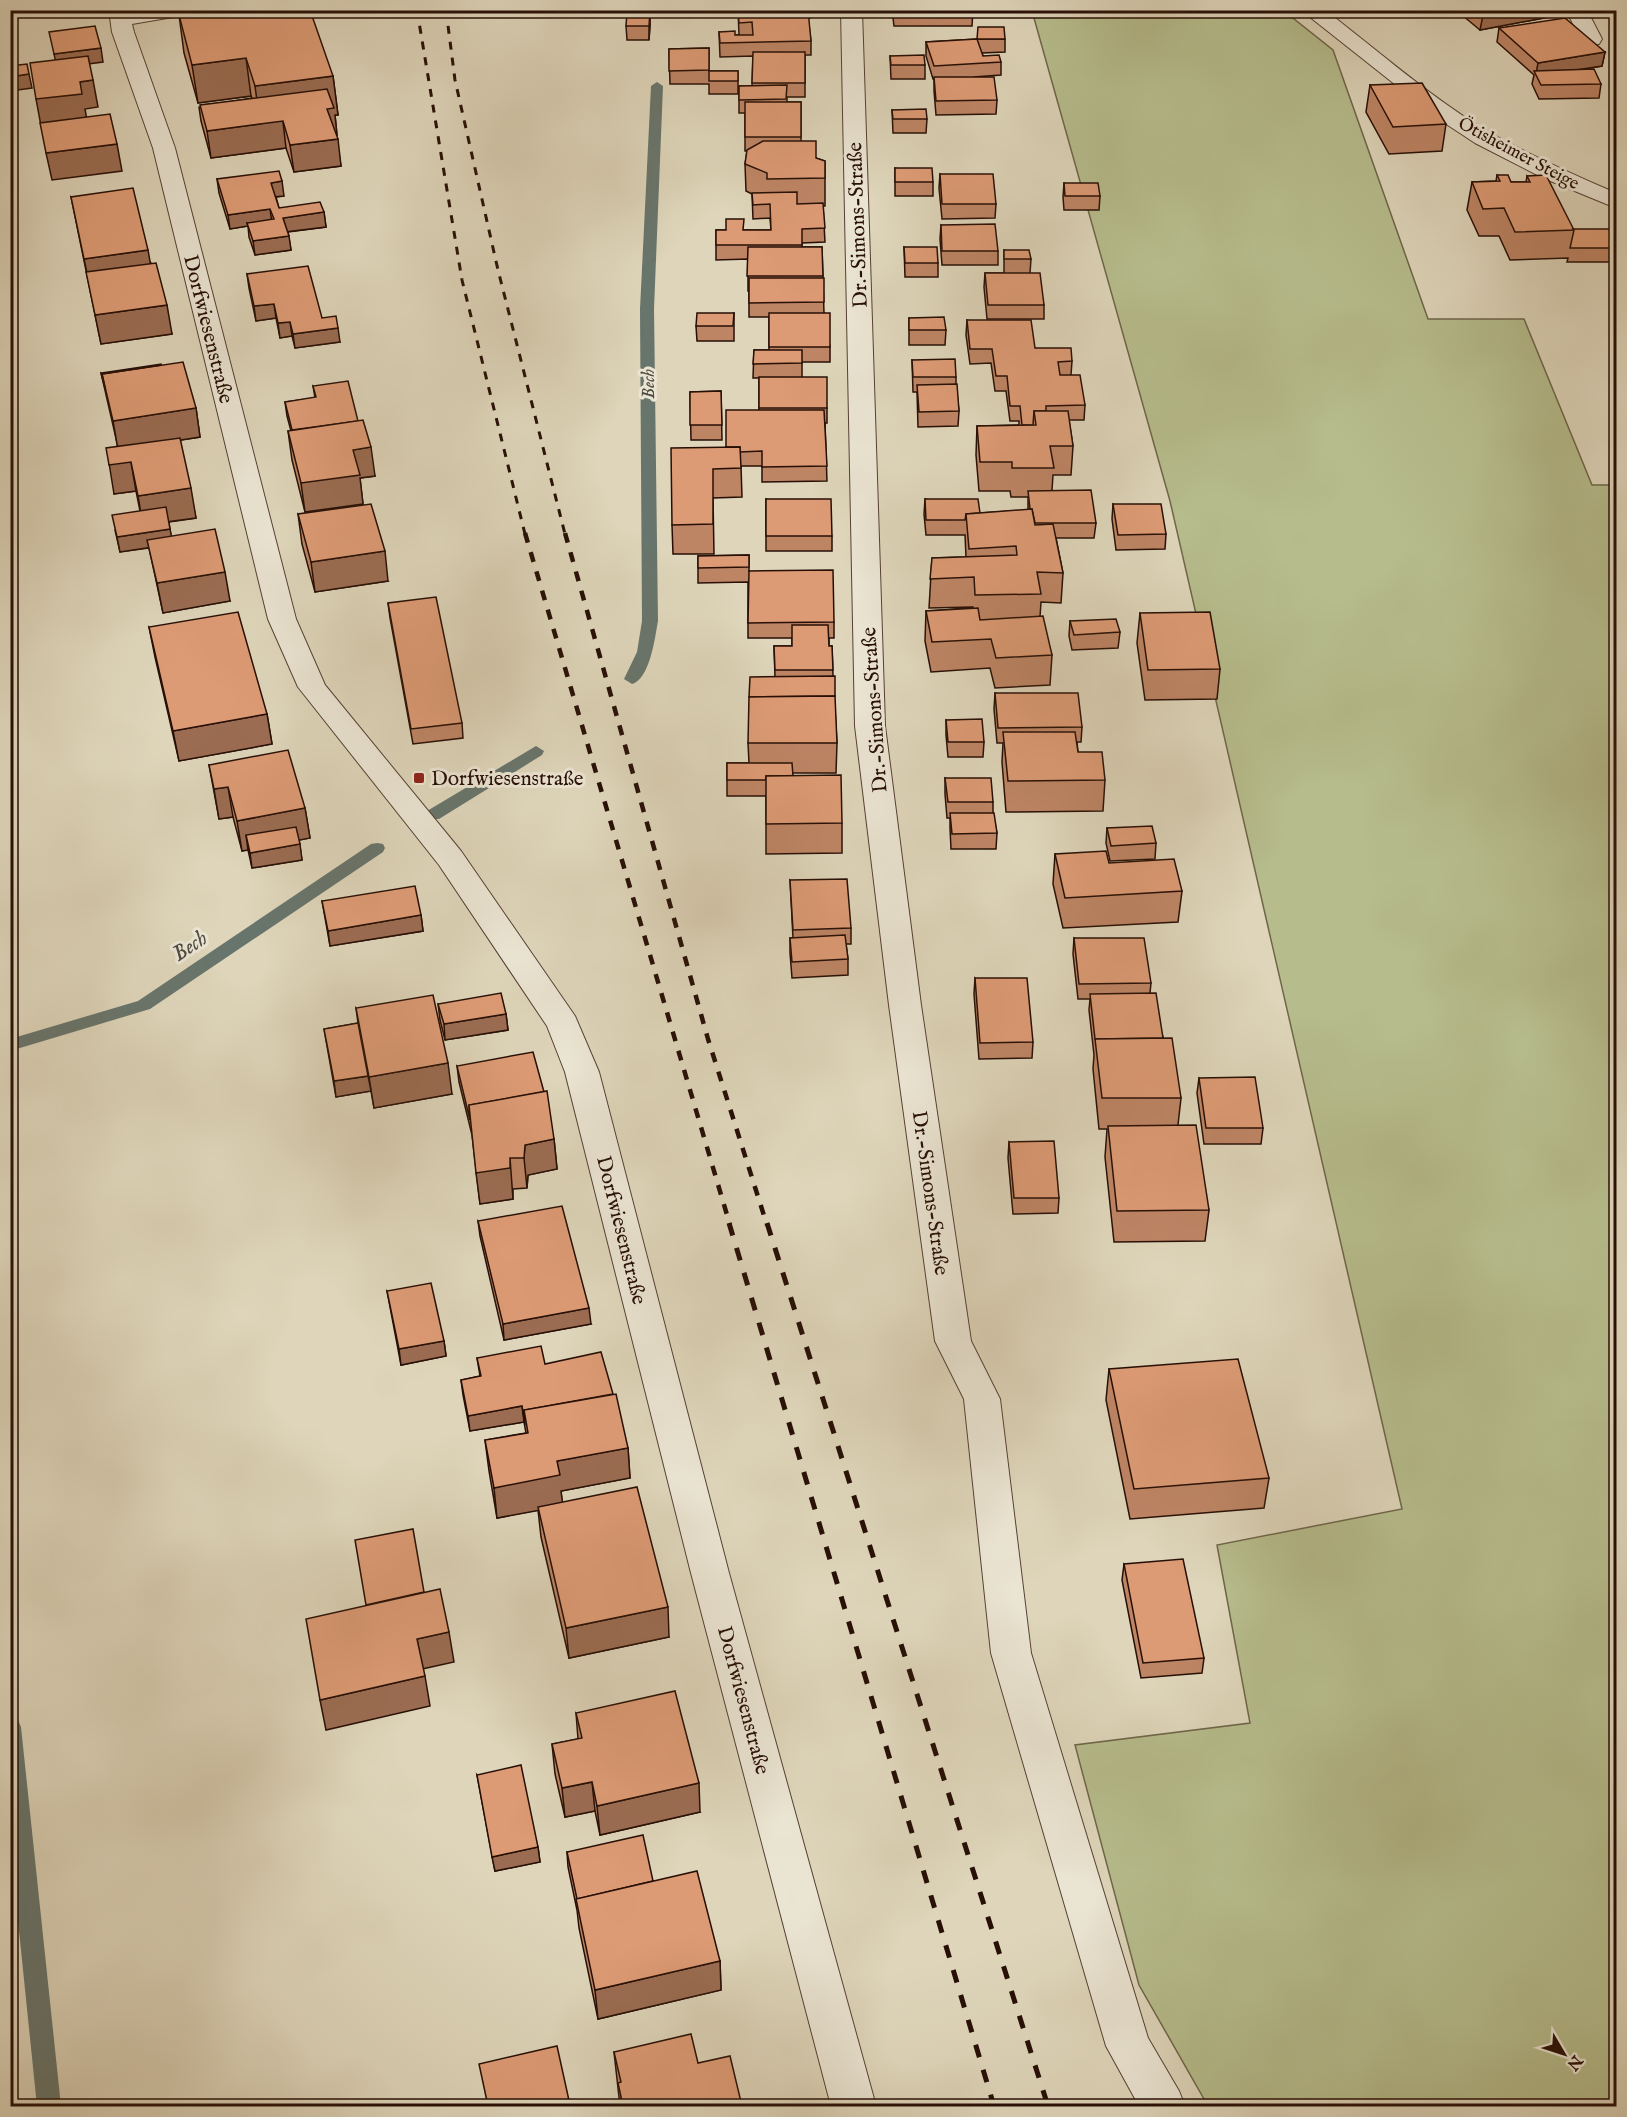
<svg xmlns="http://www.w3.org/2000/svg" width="1627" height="2117" font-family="'IM FELL English',serif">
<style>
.green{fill:#b6bc8c;stroke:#6e6649;stroke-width:1.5}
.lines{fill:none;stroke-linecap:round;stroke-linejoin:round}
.stream{fill:#68756c;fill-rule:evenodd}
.minor-casing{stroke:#554033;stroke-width:2}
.minor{fill:#eae4d2;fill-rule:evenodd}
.rail-far2{stroke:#270f06;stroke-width:3;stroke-dasharray:8 8;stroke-linecap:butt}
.rail-far1{stroke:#270f06;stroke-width:4.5;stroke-dasharray:10 10;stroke-linecap:butt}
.rail{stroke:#270f06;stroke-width:5;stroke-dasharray:13 13;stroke-linecap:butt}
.wall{fill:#be8565;stroke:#270f06;stroke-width:1.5}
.shaded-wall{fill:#9b6c52;stroke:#270f06;stroke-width:1.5}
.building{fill:#dd9b75;stroke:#270f06;stroke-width:1.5}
.poi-dot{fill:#8f2418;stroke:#eae4d2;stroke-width:2}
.labels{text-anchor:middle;stroke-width:6;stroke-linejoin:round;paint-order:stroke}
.far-street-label{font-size:18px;fill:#270f06;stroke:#eae4d2}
.far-water-label{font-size:18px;font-style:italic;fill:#4d4a42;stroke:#eae4d2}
.street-label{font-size:21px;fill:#270f06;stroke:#eae4d2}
.poi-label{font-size:21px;fill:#270f06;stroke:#eae4d2;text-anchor:start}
.water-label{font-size:22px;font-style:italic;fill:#4d4a42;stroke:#eae4d2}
</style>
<rect width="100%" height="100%" fill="#ded5ba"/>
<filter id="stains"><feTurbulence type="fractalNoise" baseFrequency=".00333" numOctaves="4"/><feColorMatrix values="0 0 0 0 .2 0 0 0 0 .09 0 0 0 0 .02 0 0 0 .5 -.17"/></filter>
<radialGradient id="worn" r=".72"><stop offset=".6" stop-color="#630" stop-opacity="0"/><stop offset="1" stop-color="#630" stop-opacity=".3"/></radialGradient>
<path class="green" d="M1032,11H1284L1333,50L1428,319H1524L1592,485H1616V2106H1208L1139,1985L1075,1745L1250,1723L1217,1545L1402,1509L1170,501Z"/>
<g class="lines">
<g class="stream">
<path d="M657,82L663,86L654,309L658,621C655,637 650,679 632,684L624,679L637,652L642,621L640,309L651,86Z"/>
<path d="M536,746L544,751L542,755L439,819H427L425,815L427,811Z"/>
<path d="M377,843L383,844L385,848L383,852L150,1009L10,1051V1039L138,1001L371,844Z"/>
<path d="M10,1718L18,1720L21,1727L61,2106H37L10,1843Z"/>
</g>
<g class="minor-casing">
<g id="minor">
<path d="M109,10H189L186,14L179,16L132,24L134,32L175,148L296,619L325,685L461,851L575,1016L599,1072L729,1573L876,2106H831L691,1573L565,1072L547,1026L439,865L298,687L268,619L153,148L112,32Z"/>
<path d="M841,10H862L885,726L921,1005L971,1341L1000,1399L1031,1653L1148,2038L1179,2091L1185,2106H1139L1106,2046L991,1653L964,1399L935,1341L889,1005L855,726Z"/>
<path d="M1301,10H1325C1377,50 1435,101 1492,134C1532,156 1574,175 1616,193V208L1543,178L1475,143L1440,120Z"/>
<path d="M1566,10H1587L1602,39L1599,44L1591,45L1583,44Z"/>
</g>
</g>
<use href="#minor" class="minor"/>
<g class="rail-far2">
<path d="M417,10L462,280L525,534"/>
<path d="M446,10L455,80L498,270L565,534"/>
</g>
<g class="rail-far1">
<path d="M525,533L730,1225"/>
<path d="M565,533L708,1039L767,1225"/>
</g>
<g class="rail">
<path d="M729,1223L994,2106"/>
<path d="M767,1223L1048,2106"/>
</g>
</g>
<g class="wall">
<path d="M738,10H810V18H808L811,41V55H805V97H787V102H801V141L816,158L825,161V206H823L825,242L802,243V247H822L824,313L830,347V362H802V377L827,408V423H825L827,481L762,482V466H741L742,497L713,498L714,554H673L672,525L726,447L759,410V378H753L754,350H769V317H749V291H748V259L716,260V230H771L770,218L753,219L752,194L746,191L745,164L747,151H745V113H739V86H752L753,56L720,57L719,32L735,35H739Z"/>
<path d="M892,10H973L972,26H894Z"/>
<path d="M1456,10H1555L1554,16L1480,30Z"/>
<path d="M650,11V25L649,40H627L626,26Z"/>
<path d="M179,15L333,76L338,115H335L337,135H336L341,166L294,172L286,148L211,158L201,121L199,107L252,98L251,96L198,103L184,53Z"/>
<path d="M1499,28L1605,52L1602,66L1577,70L1601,84L1599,98L1539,99L1532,84L1534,75L1497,42Z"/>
<path d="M977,39H1005V52L982,53L983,56L1001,62V75L975,77L997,100L996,114L936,115L934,91V79H933L926,56V42Z"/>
<path d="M709,48V71H738V94H709V84H670L669,49Z"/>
<path d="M890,56L925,65V79H891Z"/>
<path d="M1370,85L1446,124L1442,151L1389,154L1366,112Z"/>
<path d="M892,110L927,119L926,133H893Z"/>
<path d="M895,168L933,182V196H895Z"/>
<path d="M940,174L996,204L995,218L942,219L939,188Z"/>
<path d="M1497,175L1511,182H1526L1527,176L1573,229L1616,248L1613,262H1567L1568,258L1510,260L1499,236H1479L1467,210L1472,182L1496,181Z"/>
<path d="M217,179L284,196L276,197L279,208L324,212L326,227L288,232L291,250L255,255L249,237L248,226L230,229L219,193Z"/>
<path d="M1064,183L1100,196L1099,210H1064L1063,197Z"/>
<path d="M71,197L151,263L172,334L101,344Z"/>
<path d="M941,225L998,251V265H942L940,239Z"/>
<path d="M904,247L938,263V277H905Z"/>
<path d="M1004,250L1031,259L1030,273L1044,305V319H987L984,287L985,273H1004Z"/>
<path d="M247,274L322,318L340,342L295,348L292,336L280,338L276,318L256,321L249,288Z"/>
<path d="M734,313V341H697L696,326Z"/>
<path d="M909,318L946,330L945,345H909Z"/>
<path d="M967,320L1035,348L1072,361L1071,375L1085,405L1084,420H1069L1073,446L1071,475H1053L1052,490L1096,523L1094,538H1056L1063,573L1061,603L1041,602L1040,617L1052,655L1050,685L995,688L990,668L931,672L925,641L926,611L973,608V607L929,608L932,558L966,557L965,535H926L924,514L925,499L980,513L1028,510V497H1011L1010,491H979L976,455L977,426L1019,425V421H1010L1006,391H995L991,363L970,364L966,335Z"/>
<path d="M912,360L956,377V384L959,411L958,426L918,427L917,392H913Z"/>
<path d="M101,373L196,408L200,437L180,440L196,518L169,522L171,536L230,601L163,613L149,548L120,552L115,530L140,511L136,491L114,494L118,447Z"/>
<path d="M313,386L358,421L375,476L360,478L363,504L305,512L292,460L288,431H291L287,416L285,402L315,398Z"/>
<path d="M721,391L722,440H691L690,392Z"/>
<path d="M766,499L832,536V551H766Z"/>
<path d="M1113,504L1166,534L1165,549L1116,550L1112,519Z"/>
<path d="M298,514L388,581L315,592L302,544Z"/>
<path d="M749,555V571L834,622V638H829V646H832L833,676L837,743L836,773H792L793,776L842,823V853L766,854V796H727V763H749L748,743L775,677L774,646H792V638H748V582L698,583V556Z"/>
<path d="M388,603L462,723L463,738L413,744L390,618Z"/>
<path d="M1140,613L1220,669L1217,699L1145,700L1137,643Z"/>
<path d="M1070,621L1120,632L1118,648L1072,650L1069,636Z"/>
<path d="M149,627L267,714L272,744L179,761L155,657Z"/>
<path d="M995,693L1082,727L1081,742H1077L1078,752L1105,780L1103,811L1006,812L1002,762L1003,743H997L994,709Z"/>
<path d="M946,720L984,742L983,757H948L946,735Z"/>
<path d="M209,765L305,808L310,838L299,840L302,860L252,868L248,850L242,851L233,817L219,819Z"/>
<path d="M945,778L993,802V813L997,833L996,849H951L950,828V818H947L945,794Z"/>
<path d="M1107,828L1156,843L1155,859L1110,861L1106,843Z"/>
<path d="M1055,854L1109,863L1182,891L1178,922L1063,928L1053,884Z"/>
<path d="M790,880L851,928V944H846L848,959V975L792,978L790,953V938H793Z"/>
<path d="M322,901L421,915L423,931L330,946Z"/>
<path d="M1074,938L1151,983L1150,993L1181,1098L1178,1125L1209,1210L1205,1241L1114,1242L1105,1157L1107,1129H1099L1093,1069L1094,1055L1089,1010L1090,999H1078L1073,954Z"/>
<path d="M975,978L1033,1042L1032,1058L979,1059L974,994Z"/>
<path d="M438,1004L506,1014L508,1030L445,1040L440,1020Z"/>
<path d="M356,1008L452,1094L374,1108L371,1091L336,1097L324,1029L358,1023Z"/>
<path d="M457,1066L554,1139L557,1169L528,1175L527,1188L513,1189V1199L480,1204L472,1135L459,1082Z"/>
<path d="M1199,1078L1263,1128L1261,1144H1204L1197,1093Z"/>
<path d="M1009,1142L1059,1198L1058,1213L1013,1214L1008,1158Z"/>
<path d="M478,1221L591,1324L504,1340L480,1236Z"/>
<path d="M387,1291L444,1341L446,1356L401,1365Z"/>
<path d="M477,1358L545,1364L628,1448L630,1478L561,1491L562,1502L669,1637L569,1658L541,1537L538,1510L497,1518L489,1471L485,1440L526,1433L524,1422L470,1431L463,1395L461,1380L480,1376Z"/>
<path d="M1109,1369L1269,1478L1264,1508L1130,1519L1106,1400Z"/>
<path d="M1124,1564L1204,1658L1202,1673L1141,1678L1122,1580Z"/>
<path d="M576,1713L700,1812L600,1835L595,1811L565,1817L555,1774L552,1744L578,1739Z"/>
<path d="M477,1775L538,1847L540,1862L495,1871Z"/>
<path d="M567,1852L653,1881L720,1961L721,1990L598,2019L579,1928L577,1910L568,1867Z"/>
<path d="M614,2052L698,2063L742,2106H620Z"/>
</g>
<g class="shaded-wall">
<path d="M1484,10H1555L1554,16L1480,30Z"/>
<path d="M650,11V25L649,40V26Z"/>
<path d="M101,48L103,62L57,68L54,54Z"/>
<path d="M1605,52L1602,66L1537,76L1536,74L1538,63Z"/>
<path d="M246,58L251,96L198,103L192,65Z"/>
<path d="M29,74L32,88L10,91V77Z"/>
<path d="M333,76L338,115H335L337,135L330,136L283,122L286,148L211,158L207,131L260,124L255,86Z"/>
<path d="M93,80L98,107L85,109L87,120L41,126L36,99L80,82Z"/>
<path d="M338,139L341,166L294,172L290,145Z"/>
<path d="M117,144L122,171L52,180L46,153Z"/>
<path d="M282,181L284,196L273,197L271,183Z"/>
<path d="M270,209L272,223H247L248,226L230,229L228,215Z"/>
<path d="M324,212L326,227L285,232L283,218Z"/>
<path d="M289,236L291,250L255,255L253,241Z"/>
<path d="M148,250L153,278L90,287L84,259Z"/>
<path d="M274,304L276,318L256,321L254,306Z"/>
<path d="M167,305L172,334L101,344L95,315Z"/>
<path d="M290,322L292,336L280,338L278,323Z"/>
<path d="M338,328L340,342L295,348L293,334Z"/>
<path d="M196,408L200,437L118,450L113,421Z"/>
<path d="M371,447L375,476L360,478L363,504L305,512L301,483L353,450Z"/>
<path d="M131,462L136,491L114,494L109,463Z"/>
<path d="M191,488L196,518L143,525L138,496Z"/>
<path d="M170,529L173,544L120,552L117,537Z"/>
<path d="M385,551L388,581L315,592L311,562Z"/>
<path d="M225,572L230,601L163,613L157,583Z"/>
<path d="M267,714L272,744L179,761L173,731Z"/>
<path d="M228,787L233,817L219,819L214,789Z"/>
<path d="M305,808L310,838L249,850L246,835L248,850L242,851L237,821Z"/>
<path d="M300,844L302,860L252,868L250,853Z"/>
<path d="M421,915L423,931L330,946L328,931Z"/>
<path d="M506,1014L508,1030L445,1040L444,1024Z"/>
<path d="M448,1063L452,1094L374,1108L369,1077Z"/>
<path d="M368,1076L371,1091L336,1097L334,1081Z"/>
<path d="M554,1139L557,1169L528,1175L527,1188L524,1158L525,1145Z"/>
<path d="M510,1158L513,1199L480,1204L476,1173Z"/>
<path d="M589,1308L591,1324L504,1340L503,1324Z"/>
<path d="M444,1341L446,1356L401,1365L399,1349Z"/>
<path d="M522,1406L524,1422L470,1431L468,1416Z"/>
<path d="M628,1448L630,1478L561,1491L563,1506L497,1518L494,1488L557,1461Z"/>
<path d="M668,1607L669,1637L569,1658L566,1628Z"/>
<path d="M449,1632L454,1662L422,1669L417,1639Z"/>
<path d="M425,1676L430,1706L326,1730L320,1700Z"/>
<path d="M592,1782L595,1811L565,1817L562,1788Z"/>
<path d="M699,1783L700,1812L600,1835L597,1806Z"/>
<path d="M538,1847L540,1862L495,1871L492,1857Z"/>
<path d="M720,1961L721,1990L598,2019L595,1990Z"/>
</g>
<g class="building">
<path d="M218,10H310L333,76L255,86L246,58L192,65L179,15Z"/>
<path d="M738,10H808L811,41L720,43L719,32L735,31V35H753L752,22L739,23Z"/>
<path d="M894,10H973V12L894,13Z"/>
<path d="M650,11L649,26H626L627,12Z"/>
<path d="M1565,18L1605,52L1538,63L1499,28Z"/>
<path d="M95,26L101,48L54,54L49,32Z"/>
<path d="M978,27H1004L1005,39H977Z"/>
<path d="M977,39L983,56L999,55L1001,62L934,66L926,42Z"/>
<path d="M709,48V70L669,71V49Z"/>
<path d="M753,52H805V83H752Z"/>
<path d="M924,55L925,65H891L890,56Z"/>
<path d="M88,56L93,80L80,82L82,94L36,99L30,63Z"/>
<path d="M27,64L29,74L10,77V66Z"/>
<path d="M1594,69L1601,84L1541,85L1534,71Z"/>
<rect x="709" y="71" width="29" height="10"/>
<path d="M934,77H994L997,100L936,101Z"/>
<path d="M1422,83L1446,124L1393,127L1370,85Z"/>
<path d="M787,85L786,99L739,100V86Z"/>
<path d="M327,89L334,108L327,109L338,139L290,145L283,121L207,131L200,105Z"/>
<rect x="745" y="102" width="56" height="35"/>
<path d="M926,109L927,119H893L892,110Z"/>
<path d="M110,114L117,144L46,153L40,123Z"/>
<path d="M763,141H816V158L825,161V178L767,179V173L745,164L747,150Z"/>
<path d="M895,168H932L933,182H895Z"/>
<path d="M279,171L282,181L271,183L279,208L320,202L324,212L283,218L289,236L253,241L247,223L274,219L270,209L228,215L217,179Z"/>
<path d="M940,174H993L996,204H942Z"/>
<path d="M1497,175H1508L1511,182H1530L1527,176L1546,175L1574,230L1515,232L1504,208L1483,209L1472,182L1500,181Z"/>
<path d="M1064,183H1098L1100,196H1065Z"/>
<path d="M133,188L148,250L84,259L71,197Z"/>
<path d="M797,192V204L823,203L825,228L802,229V245H716V230H726V219H744L743,230H771L770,204L753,205L752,193Z"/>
<path d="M995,224L998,251H942L941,225Z"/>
<path d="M1573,229H1609L1616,248H1570L1574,230Z"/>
<path d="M748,247H822L823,276H747Z"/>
<path d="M904,247H937L938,263H905Z"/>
<path d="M1004,250H1029L1031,259H1004Z"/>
<path d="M156,263L167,305L95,315L86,272Z"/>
<path d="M308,266L322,318L336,316L338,328L293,334L290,322L278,323L274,304L254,306L247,274Z"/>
<path d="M985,273H1040L1044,305H988Z"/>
<path d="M749,278H824V302L749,303Z"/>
<path d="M697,313H734L733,326H696Z"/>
<rect x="769" y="313" width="61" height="34"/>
<path d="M944,317L946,330H909V318Z"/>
<path d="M967,320H1031L1035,348H1071L1072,361L1058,362L1060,375H1080L1085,405L1046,406V411H1034L1033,425H1022L1020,406H1010L1007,376H996L992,349H970Z"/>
<path d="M754,350H802V363L753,364Z"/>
<path d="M955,359L956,377H913L912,360Z"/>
<path d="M183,362L196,408L113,421L102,374Z"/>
<path d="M161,364V365L102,374L105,388L101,373Z"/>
<rect x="759" y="377" width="68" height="31"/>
<path d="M348,381L358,421L292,430L285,402L316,397L313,386Z"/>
<path d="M957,384L959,411L919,412L917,385Z"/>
<path d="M721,391L722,425H690V392Z"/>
<path d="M726,410H824L827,466L762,467V451L740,452V447H726Z"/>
<path d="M1034,411H1068L1073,446H1050L1054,468H1012V462H980L977,426L1036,425Z"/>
<path d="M363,420L371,447L353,450L360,475L301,483L288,431Z"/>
<path d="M180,438L191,488L138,496L131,462L109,465L106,448Z"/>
<path d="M740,447L741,468L713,469V524L672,525L671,448Z"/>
<path d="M1091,490L1096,523H1035L1032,509H1030L1028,491Z"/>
<path d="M766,499H831L832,536H766Z"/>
<path d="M925,499H978L980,513L966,514L965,520H926Z"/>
<path d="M371,504L385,551L311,562L298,514Z"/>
<path d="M1113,504H1161L1166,534L1118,535Z"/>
<path d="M166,507L170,529L117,537L112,515Z"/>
<path d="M1032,509L1035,525L1053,524L1063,573L1037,572L1041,594L975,595L974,577L930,579L932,558L1017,555L1016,546L969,549L966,514Z"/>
<path d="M215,529L225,572L157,583L147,540Z"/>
<path d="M749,555V567L698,568V556Z"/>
<path d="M833,570L834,622L748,623L749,571Z"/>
<path d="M436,597L462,723L411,729L388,603Z"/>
<path d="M978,608L980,620L1043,616L1052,655L996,658L991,639L932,642L926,611Z"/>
<path d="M238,612L267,714L173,731L149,627Z"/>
<path d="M1210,612L1220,669L1148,670L1140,613Z"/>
<path d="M1116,619L1120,632L1074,635L1070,621Z"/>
<path d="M792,625H828L829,646H832L833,670H775L774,646H792Z"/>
<path d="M835,676V696L749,697L750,677Z"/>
<path d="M995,693H1078L1082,727L998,728Z"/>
<path d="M835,696L837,743H748L749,697Z"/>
<path d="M982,719L984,742H948L946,720Z"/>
<path d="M1003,732H1075L1078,752H1102L1105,780L1008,781Z"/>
<path d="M288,750L305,808L237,821L228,787L214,789L209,765Z"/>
<path d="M727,763H792L793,776H766V780H727Z"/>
<path d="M841,775L842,823L766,824V776Z"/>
<path d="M945,778H991L993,802H948Z"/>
<path d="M950,813H994L997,833L952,834Z"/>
<path d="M1152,826L1156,843L1111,846L1107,828Z"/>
<path d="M296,827L300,844L250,853L246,835Z"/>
<path d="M1106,851L1109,863L1174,859L1182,891L1065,898L1055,854Z"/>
<path d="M847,879L851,928L793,930L790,880Z"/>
<path d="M415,886L421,915L328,931L322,901Z"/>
<path d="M845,935L848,959L792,962L790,938Z"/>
<path d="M1074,938H1144L1151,983L1079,984Z"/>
<path d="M975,978H1027L1033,1042L980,1043Z"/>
<path d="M501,993L506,1014L444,1024L438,1004Z"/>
<path d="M1156,993L1163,1038L1095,1039L1090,994Z"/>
<path d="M433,995L448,1063L369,1077L356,1008Z"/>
<path d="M358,1023L368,1076L334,1081L324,1029Z"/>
<path d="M1172,1038L1181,1098H1102L1095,1039Z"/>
<path d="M533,1052L544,1092L469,1105L470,1120L457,1066Z"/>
<path d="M1255,1077L1263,1128H1206L1199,1078Z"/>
<path d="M547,1091L554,1139L525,1145L524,1158H510V1168L476,1173L469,1105Z"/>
<path d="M1196,1125L1209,1210L1117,1211L1108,1126Z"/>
<path d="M1054,1141L1059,1198H1014L1009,1142Z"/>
<path d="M562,1206L589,1308L503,1324L478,1221Z"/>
<path d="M431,1283L444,1341L399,1349L387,1291Z"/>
<path d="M541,1346L545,1364L601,1352L613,1394L524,1410L525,1425L522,1406L468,1416L461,1380L481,1376L477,1358Z"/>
<path d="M1238,1359L1269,1478L1134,1489L1109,1369Z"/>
<path d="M616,1394L628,1448L557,1461L560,1475L494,1488L485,1440L528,1433L524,1410Z"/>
<path d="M637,1487L668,1607L566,1628L538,1507Z"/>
<path d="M413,1529L424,1592L366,1605L355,1540Z"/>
<path d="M1183,1559L1204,1658L1143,1663L1124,1564Z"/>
<path d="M440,1589L449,1632L417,1639L425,1676L320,1700L306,1619Z"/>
<path d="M675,1691L699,1783L597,1806L592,1782L562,1788L552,1744L582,1738L576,1713Z"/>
<path d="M521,1765L538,1847L492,1857L477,1775Z"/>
<path d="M643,1835L653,1881L577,1899L567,1852Z"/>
<path d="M697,1871L720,1961L595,1990L576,1899Z"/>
<path d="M691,2034L698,2063L730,2056L742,2106H623L618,2083L621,2082L614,2052Z"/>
<path d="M557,2046L570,2105L565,2106H488L479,2064Z"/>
</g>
<rect class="poi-dot" x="413" y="772" width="12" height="12" rx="3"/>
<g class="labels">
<g class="far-street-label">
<text transform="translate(1519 153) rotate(28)" y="6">Ötisheimer Steige</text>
</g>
<g class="far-water-label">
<text transform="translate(648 384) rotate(-91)" y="6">Bech</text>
</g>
<g class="street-label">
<text transform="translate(857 225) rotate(-92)" y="7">Dr.-Simons-Straße</text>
<text transform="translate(209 329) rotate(76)" y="7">Dorfwiesenstraße</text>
<text transform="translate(874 710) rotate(-94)" y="7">Dr.-Simons-Straße</text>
<text transform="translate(931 1193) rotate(82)" y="7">Dr.-Simons-Straße</text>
<text transform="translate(622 1230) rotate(76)" y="7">Dorfwiesenstraße</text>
<text transform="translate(744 1700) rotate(75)" y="7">Dorfwiesenstraße</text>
</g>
<g class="poi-label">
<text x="431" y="785">Dorfwiesenstraße</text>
</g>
<g class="water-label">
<text transform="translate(189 945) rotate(-34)" y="8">Bech</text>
</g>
</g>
<rect width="1627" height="2117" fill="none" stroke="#ded5ba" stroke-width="36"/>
<rect x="12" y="12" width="1603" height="2093" fill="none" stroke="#270f06" stroke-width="3"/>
<rect x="18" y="18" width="1591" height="2081" fill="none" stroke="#270f06" stroke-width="1.5"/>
<g transform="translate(1564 2054) rotate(129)" stroke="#eae4d2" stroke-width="4.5" paint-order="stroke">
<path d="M0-4.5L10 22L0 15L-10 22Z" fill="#270f06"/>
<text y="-9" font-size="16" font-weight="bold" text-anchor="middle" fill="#270f06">N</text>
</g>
<rect width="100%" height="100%" filter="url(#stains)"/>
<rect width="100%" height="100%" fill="url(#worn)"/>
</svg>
